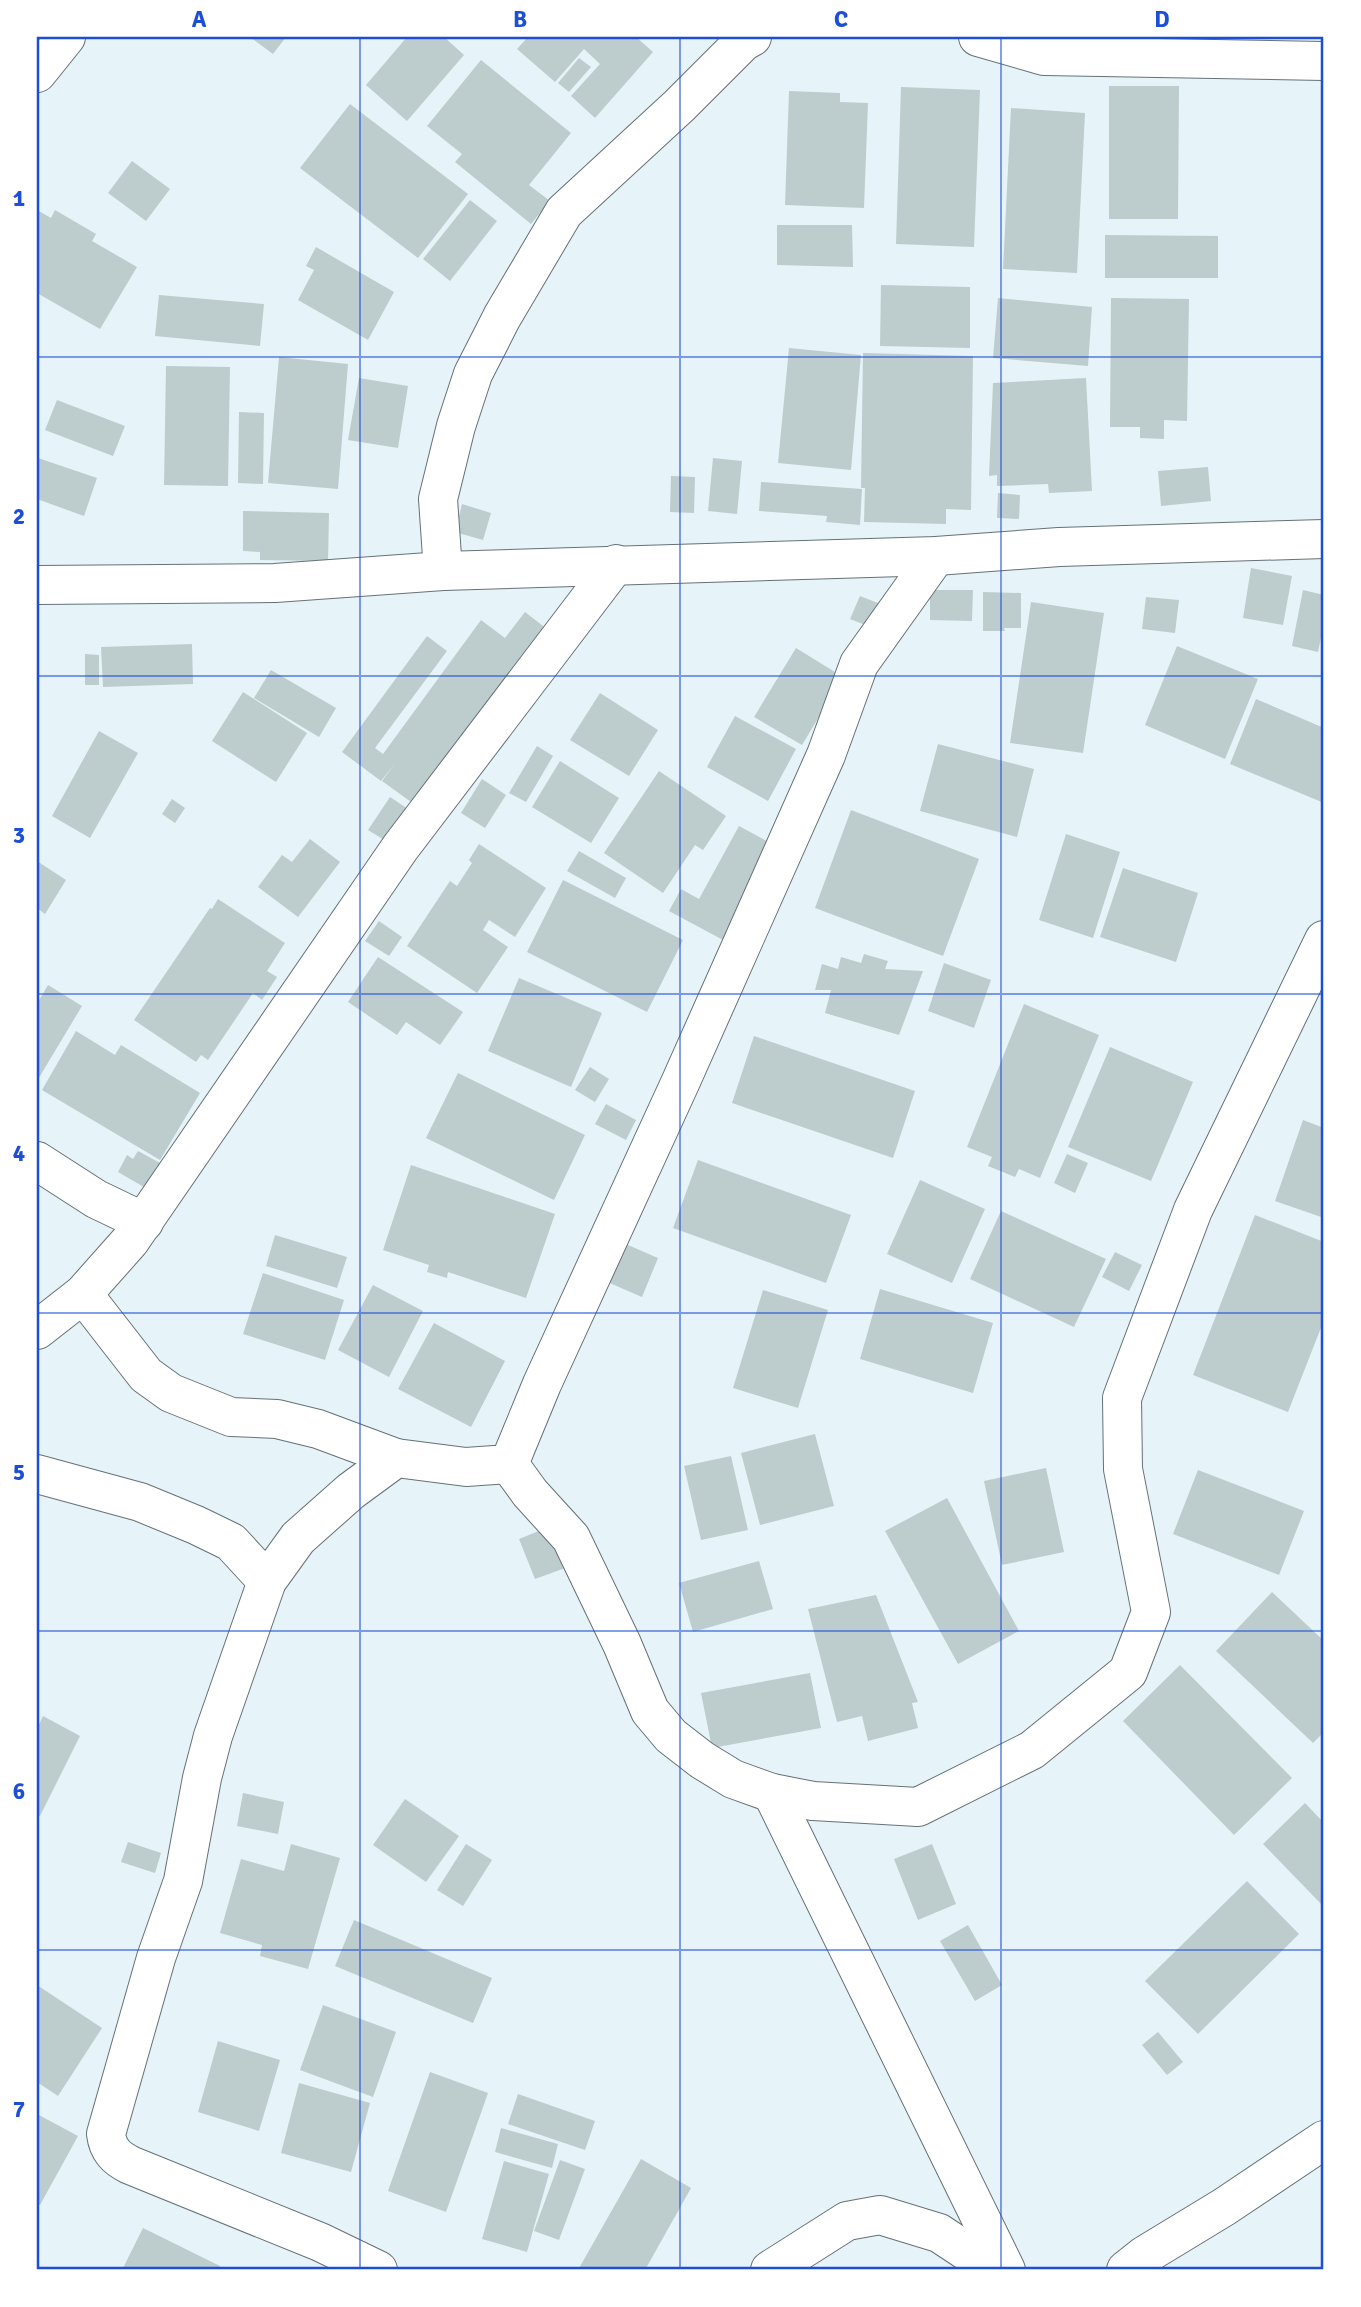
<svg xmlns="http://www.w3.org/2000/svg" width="1361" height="2307" font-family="Signika,sans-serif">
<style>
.building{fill:#bdcccd}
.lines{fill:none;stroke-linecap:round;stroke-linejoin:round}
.minor-casing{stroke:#657176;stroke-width:40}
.minor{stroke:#fff;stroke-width:38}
.grid{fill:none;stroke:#1d4ed8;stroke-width:2;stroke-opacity:0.55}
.neatline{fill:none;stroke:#1d4ed8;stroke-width:2.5}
.grid-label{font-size:23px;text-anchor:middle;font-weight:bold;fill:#1d4ed8}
</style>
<rect width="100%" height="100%" fill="#e6f4fa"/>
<g class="building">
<path d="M250,37H286L273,54Z"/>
<path d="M407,37H444L464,55L407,121L366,85Z"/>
<path d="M528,37H636L653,52L595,118L571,96L600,64L584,49L555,82L517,49Z"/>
<path d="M579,58L591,67L569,92L558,83Z"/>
<path d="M481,60L571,133L529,185L550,201L531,224L455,162L462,154L427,126Z"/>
<path d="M1109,86H1179L1178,219H1109Z"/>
<path d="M901,87L980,90L974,247L896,244Z"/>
<path d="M789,91L840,93V102L868,103L864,208L785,205Z"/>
<path d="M350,104L468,194L418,258L300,168Z"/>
<path d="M1011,108L1085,113L1077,273L1003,269Z"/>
<path d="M132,161L170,189L146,221L108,193Z"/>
<path d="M470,200L497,221L450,281L423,259Z"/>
<path d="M37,210L51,218L55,210L96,234L92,241L137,267L100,329L37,293Z"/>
<path d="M777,225H852L853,267L777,265Z"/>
<path d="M1105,235L1218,236V278H1105Z"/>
<path d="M316,247L394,292L368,340L298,300L314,270L306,266Z"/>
<path d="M881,285L970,287V348L880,346Z"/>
<path d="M159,295L264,304L260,346L155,336Z"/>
<path d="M998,298L1092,307L1088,366L993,358Z"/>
<path d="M1111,298L1189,299L1187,421L1164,420V439L1140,438V427H1110Z"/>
<path d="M789,348L861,355L851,470L778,463Z"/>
<path d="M863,353L973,356L971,510L946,509V524L864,522L865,488H861Z"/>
<path d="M279,357L348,364L338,489L268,483Z"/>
<path d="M166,366L230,367L228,486L164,485Z"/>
<path d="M359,378L408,386L398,448L348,440Z"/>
<path d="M1086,378L1092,491L1049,493L1048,484L997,486V475L989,476L993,383Z"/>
<path d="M57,400L125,426L113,456L45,430Z"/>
<path d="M239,412L264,413L263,484L238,483Z"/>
<path d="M38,458L97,478L84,516L37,499Z"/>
<path d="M713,458L742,461L737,514L708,511Z"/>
<path d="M1208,467L1211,501L1161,506L1158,471Z"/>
<path d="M671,476L695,477L694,513L670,512Z"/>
<path d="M761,482L862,489L860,525L826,522L827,516L759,511Z"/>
<path d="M998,493L1020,495L1019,519L997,518Z"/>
<path d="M462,504L491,513L483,540L455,532Z"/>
<path d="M243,511L329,513L328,561L260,560V552L243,551Z"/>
<path d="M1251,568L1292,576L1283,625L1243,618Z"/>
<path d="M930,590H973L972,621L930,620Z"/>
<path d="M1303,590L1324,595V623L1318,652L1292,646Z"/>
<path d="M983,592L1021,593V628H1004L1005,631H983Z"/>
<path d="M860,596L883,605L873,628L850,619Z"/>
<path d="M1146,597L1179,600L1175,633L1142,629Z"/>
<path d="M1031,602L1104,613L1083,753L1010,743Z"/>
<path d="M525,612L547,629L418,807L382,781L396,762L381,781L342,752L427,636L447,651L375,748L383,754L481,620L505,638Z"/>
<path d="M192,644L193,684L103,687L101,647Z"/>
<path d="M1177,646L1258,679L1225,759L1145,725Z"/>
<path d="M796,648L843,677L802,745L754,717Z"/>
<path d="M85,654L99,655V685H85Z"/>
<path d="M271,670L336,708L319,737L254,698Z"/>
<path d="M243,692L307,733L276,782L212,741Z"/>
<path d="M600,693L658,730L629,776L570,740Z"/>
<path d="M1256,699L1324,728V803L1230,764Z"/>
<path d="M735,716L796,749L768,801L707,767Z"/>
<path d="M99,731L138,753L90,838L52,816Z"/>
<path d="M938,744L1034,769L1017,837L920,811Z"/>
<path d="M537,746L553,756L526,802L509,793Z"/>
<path d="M560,761L619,798L591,843L532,807Z"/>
<path d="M659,771L726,816L703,850L695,845L663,893L604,853Z"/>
<path d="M482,779L506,795L485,828L461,813Z"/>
<path d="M390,797L411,811L389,843L368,830Z"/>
<path d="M172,799L185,808L175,823L162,814Z"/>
<path d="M851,810L979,859L943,956L815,908Z"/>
<path d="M739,826L774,845L723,940L669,911L681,889L699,899Z"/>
<path d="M1066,834L1120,852L1093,938L1039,920Z"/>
<path d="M310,839L340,862L298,917L258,887L282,855L292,862Z"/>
<path d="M479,844L546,888L515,937L489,920L483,930L508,947L477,993L407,946L450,881L457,886L472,863L469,860Z"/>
<path d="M579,851L626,878L615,898L567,871Z"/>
<path d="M37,861L66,880L45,914L37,908Z"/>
<path d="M1123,868L1198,893L1176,962L1100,937Z"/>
<path d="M563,880L683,940L647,1012L527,952Z"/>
<path d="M218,899L285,943L267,971L277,977L262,1000L253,993L208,1060L201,1055L196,1062L134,1020L210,908L212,909Z"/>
<path d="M379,921L402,937L389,956L365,941Z"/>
<path d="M864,954L888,961L885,969L923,971L899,1035L825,1013L831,990H815L822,964L838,969L841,957L861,963Z"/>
<path d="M378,957L463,1012L440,1045L406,1022L397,1035L348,1002Z"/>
<path d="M944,963L991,980L974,1028L928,1011Z"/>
<path d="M519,978L602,1013L571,1087L488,1051Z"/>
<path d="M48,985L82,1006L37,1081V1004Z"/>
<path d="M1024,1004L1099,1035L1040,1178L1019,1169L1015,1177L988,1166L992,1157L967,1147Z"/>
<path d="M76,1031L115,1055L121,1045L200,1093L160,1160L42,1090Z"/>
<path d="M754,1036L915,1091L893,1158L732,1103Z"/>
<path d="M1110,1047L1193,1082L1151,1181L1068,1147Z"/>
<path d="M590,1067L609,1079L595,1102L575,1090Z"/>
<path d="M458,1073L585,1135L554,1200L426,1138Z"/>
<path d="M606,1104L636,1120L626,1140L595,1124Z"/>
<path d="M1303,1120L1324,1128V1218L1275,1201Z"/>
<path d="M138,1151L171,1169L156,1194L118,1172L127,1155L133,1159Z"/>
<path d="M1067,1154L1088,1163L1075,1193L1054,1183Z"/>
<path d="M698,1160L851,1215L826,1283L673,1228Z"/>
<path d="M411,1165L555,1214L526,1298L448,1272L447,1278L427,1272L429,1265L383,1250Z"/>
<path d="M920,1180L985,1209L952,1283L887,1254Z"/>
<path d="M1001,1211L1106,1259L1074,1327L970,1279Z"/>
<path d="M1255,1215L1324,1242V1320L1288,1412L1193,1375Z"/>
<path d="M275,1235L347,1257L337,1288L266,1266Z"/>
<path d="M621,1242L658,1258L642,1297L605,1281Z"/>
<path d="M1115,1252L1142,1265L1129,1291L1102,1277Z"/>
<path d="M263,1273L344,1300L325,1360L243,1334Z"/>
<path d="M373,1285L423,1311L389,1377L338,1350Z"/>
<path d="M880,1289L993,1323L973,1393L860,1359Z"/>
<path d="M763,1290L828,1310L798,1408L733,1388Z"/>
<path d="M434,1323L505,1361L471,1427L398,1389Z"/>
<path d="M815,1434L834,1506L760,1525L741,1453Z"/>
<path d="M731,1456L748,1530L701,1540L684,1466Z"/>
<path d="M1046,1468L1064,1552L1002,1565L984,1481Z"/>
<path d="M1198,1470L1304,1511L1279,1575L1173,1534Z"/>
<path d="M947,1498L1019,1631L958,1664L885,1531Z"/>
<path d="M551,1526L568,1567L535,1579L519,1539Z"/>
<path d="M759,1561L773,1609L693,1632L679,1583Z"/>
<path d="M1272,1592L1324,1641V1732L1313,1743L1216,1651Z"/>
<path d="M876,1595L918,1702L912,1703L918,1728L868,1741L862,1716L837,1722L808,1609Z"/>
<path d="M1180,1665L1292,1778L1234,1835L1123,1721Z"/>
<path d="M810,1673L821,1728L712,1748L701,1693Z"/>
<path d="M43,1716L80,1736L40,1816L37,1815V1729Z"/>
<path d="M243,1793L284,1802L278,1834L237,1826Z"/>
<path d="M405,1799L459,1836L426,1882L373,1845Z"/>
<path d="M1305,1803L1324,1823V1907L1263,1844Z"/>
<path d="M128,1842L161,1853L155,1873L121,1862Z"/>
<path d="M291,1844L340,1858L308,1969L260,1956L262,1945L220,1933L241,1859L284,1871Z"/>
<path d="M466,1844L492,1860L463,1906L437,1890Z"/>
<path d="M932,1844L956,1904L918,1920L894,1859Z"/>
<path d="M1247,1881L1299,1934L1198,2034L1145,1981Z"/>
<path d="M354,1920L492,1978L473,2023L335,1966Z"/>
<path d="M968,1925L1002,1985L975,2001L940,1941Z"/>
<path d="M37,1985L102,2028L58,2096L37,2082Z"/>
<path d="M323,2005L396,2032L373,2097L300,2070Z"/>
<path d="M1158,2032L1183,2062L1167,2075L1142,2045Z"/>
<path d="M218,2041L280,2060L259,2131L198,2112Z"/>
<path d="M430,2072L488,2093L446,2212L388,2191Z"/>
<path d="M299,2083L370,2103L351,2172L281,2153Z"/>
<path d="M518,2094L595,2121L585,2150L508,2124Z"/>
<path d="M37,2114L78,2136L40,2205L37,2203Z"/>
<path d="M501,2128L558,2144L552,2168L495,2152Z"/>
<path d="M641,2159L691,2188L645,2270H578Z"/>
<path d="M560,2160L585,2169L559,2240L534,2231Z"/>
<path d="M504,2161L549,2174L527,2252L482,2239Z"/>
<path d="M143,2228L220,2266L218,2270H122Z"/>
</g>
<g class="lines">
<g class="minor-casing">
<g id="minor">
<path d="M978,37L1044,56L1324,61"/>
<path d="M37,73L66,37"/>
<path d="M443,571L438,499L456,426L473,374L502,317L564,212L679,106L743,42L752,37"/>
<path d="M37,585L275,583L443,571L936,556L1059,547L1324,539"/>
<path d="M37,1161L96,1199L144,1222"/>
<path d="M83,1294L146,1375L171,1393L231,1417L277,1419L318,1429L396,1458"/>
<path d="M37,1330L83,1294L130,1241L400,848L616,564"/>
<path d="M509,1464L530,1493L571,1538L622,1644L650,1711L671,1736L702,1760L733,1779L772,1793L813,1801L918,1807L1032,1750L1128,1672L1151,1612L1123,1469L1122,1398L1193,1210L1324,940"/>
<path d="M37,1474L140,1502L196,1525L231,1542L267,1581"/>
<path d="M772,1793L1006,2270"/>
<path d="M378,2270L320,2242L130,2165C116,2158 108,2150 106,2134L156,1958L183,1881L202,1778L213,1736L267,1581L298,1538L351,1491L396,1458L466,1467L509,1464L542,1384L681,1081L826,755L859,664L936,556"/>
<path d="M770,2270L847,2221L880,2215L939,2233L995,2270"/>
<path d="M1126,2270L1145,2255L1224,2207L1324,2140"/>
</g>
</g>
<use href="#minor" class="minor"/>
</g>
<path class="grid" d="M360,37V2270M680,37V2270M1001,37V2270M37,357H1324M37,676H1324M37,994H1324M37,1313H1324M37,1631H1324M37,1950H1324"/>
<rect width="1361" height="2307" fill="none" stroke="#ffffff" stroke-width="77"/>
<rect x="38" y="38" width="1284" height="2230" class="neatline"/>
<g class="grid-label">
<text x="199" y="27">A</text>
<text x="520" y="27">B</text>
<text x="841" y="27">C</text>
<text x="1162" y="27">D</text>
<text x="19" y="206">1</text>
<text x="19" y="524">2</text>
<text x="19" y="843">3</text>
<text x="19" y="1161">4</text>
<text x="19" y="1480">5</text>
<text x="19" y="1799">6</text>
<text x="19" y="2117">7</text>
</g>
</svg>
